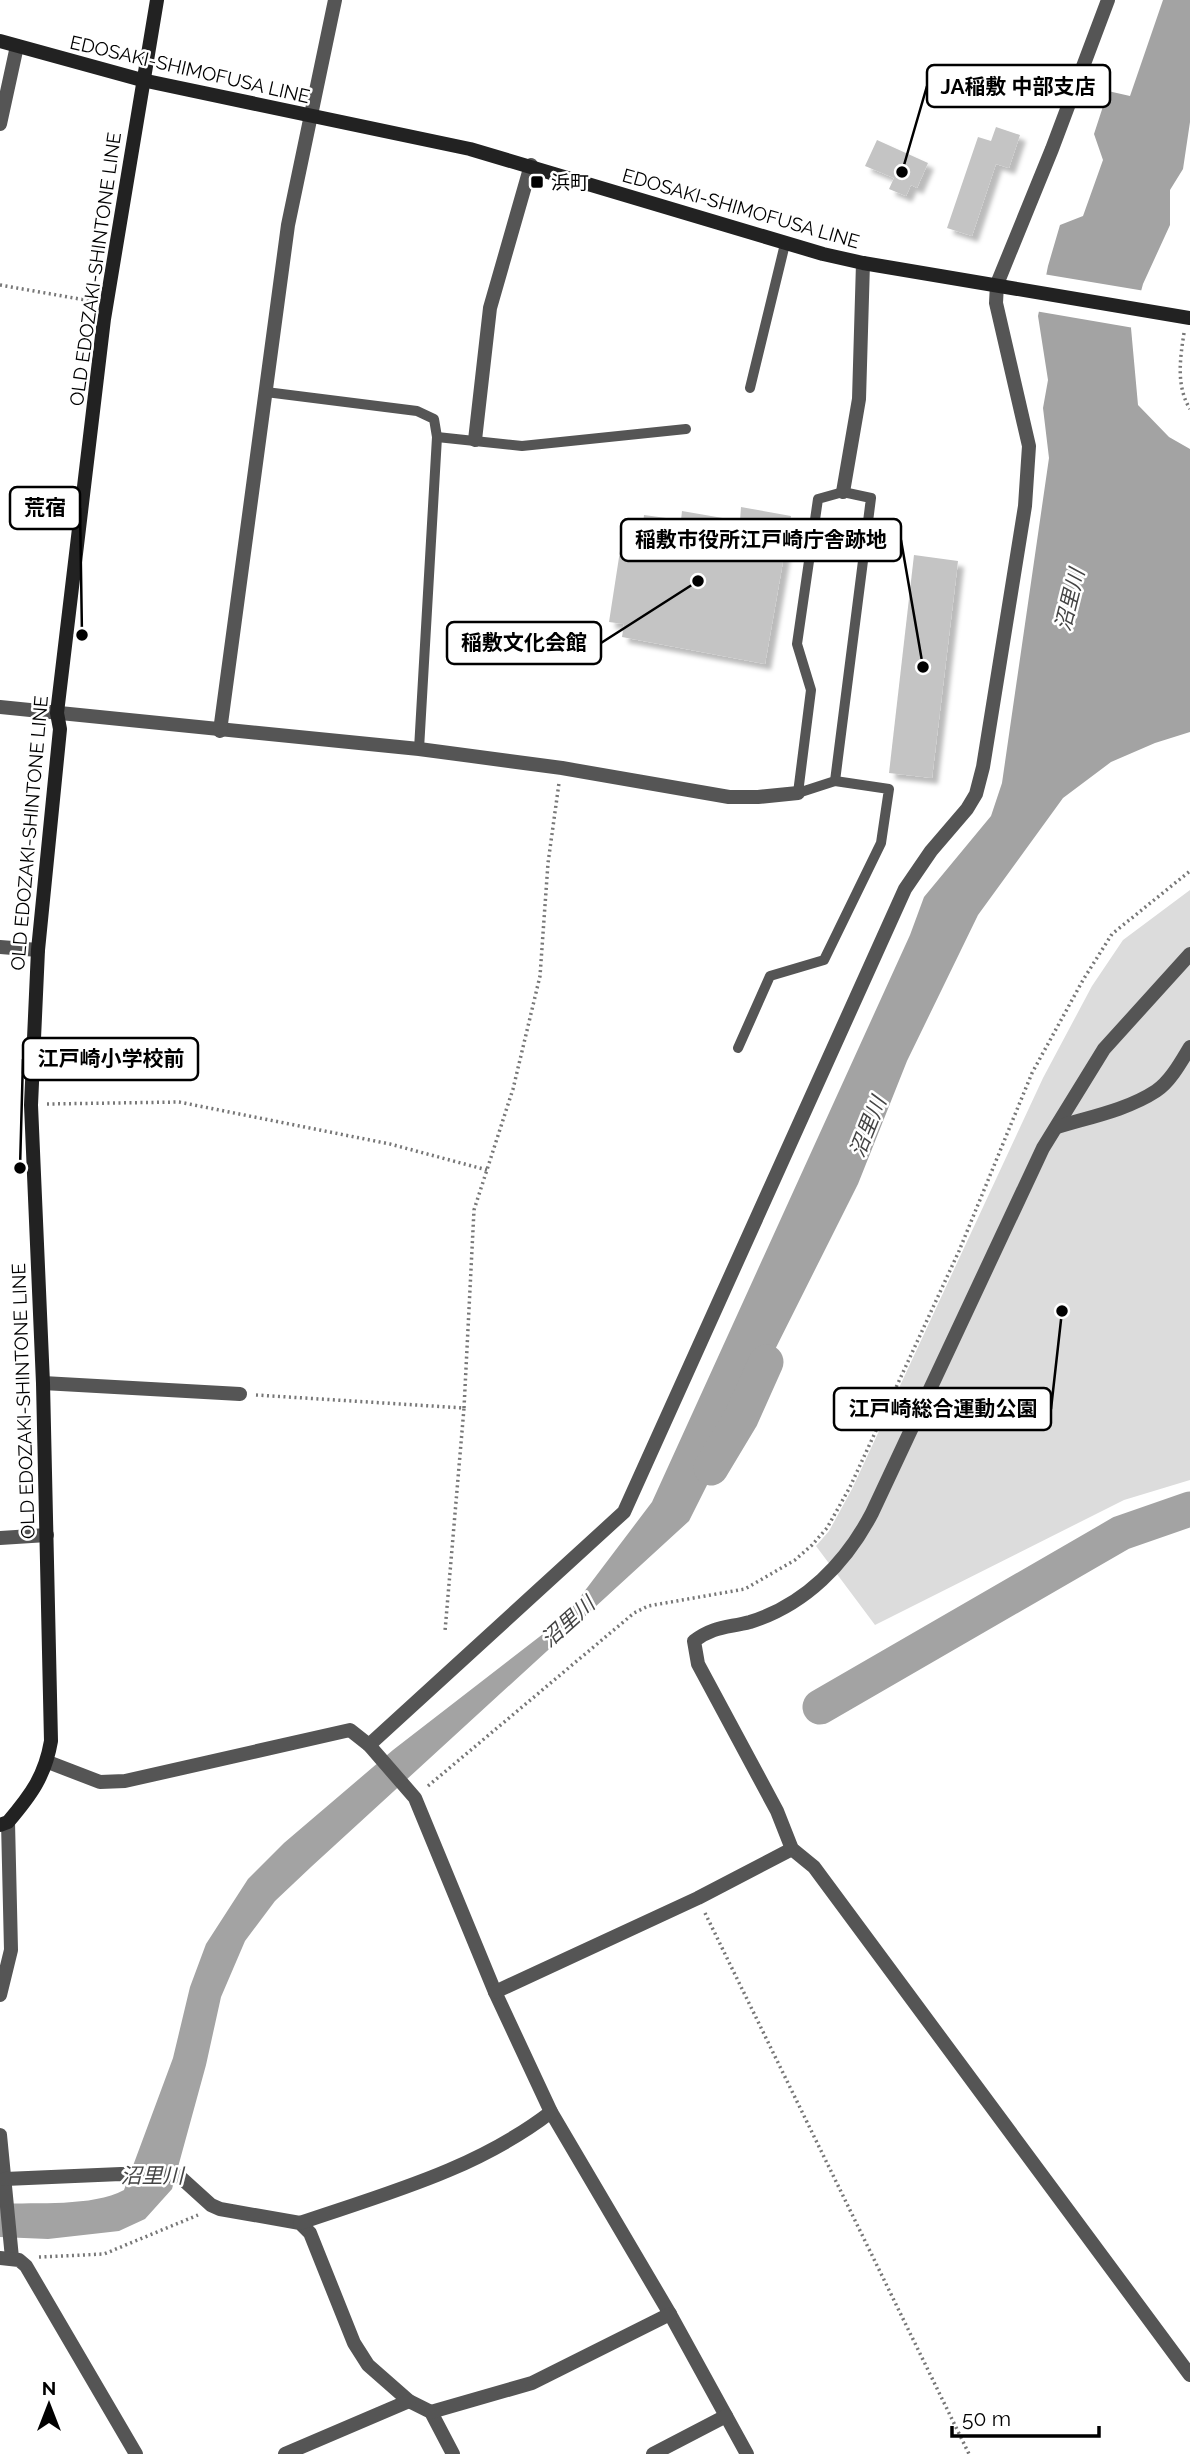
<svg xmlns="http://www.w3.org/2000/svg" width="1190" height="2454" font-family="Raleway,'Noto Sans JP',sans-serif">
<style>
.green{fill:#dcdcdc}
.water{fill:#a3a3a3}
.pier{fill:#fff}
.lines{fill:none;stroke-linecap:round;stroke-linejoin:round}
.river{stroke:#a3a3a3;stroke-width:35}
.building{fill:#c4c4c4;filter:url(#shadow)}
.path{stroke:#777;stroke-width:3.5;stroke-dasharray:2 3.5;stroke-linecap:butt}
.lane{stroke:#555;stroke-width:10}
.street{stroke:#555;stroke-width:14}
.secondary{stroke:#222;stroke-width:14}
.poi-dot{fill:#000;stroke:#fff;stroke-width:2.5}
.labels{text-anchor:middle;stroke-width:5;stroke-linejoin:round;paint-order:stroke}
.street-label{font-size:19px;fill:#000;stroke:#fff}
.poi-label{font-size:19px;fill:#000;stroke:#fff;text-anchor:start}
.water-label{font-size:21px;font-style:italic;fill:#444;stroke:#fff}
.leader{fill:none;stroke:#000;stroke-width:2.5}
.callout-dot{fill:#000;stroke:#fff;stroke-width:2.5}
.callout{fill:#fff;stroke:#000;stroke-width:2.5}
.callout-label{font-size:21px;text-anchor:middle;font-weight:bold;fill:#000}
</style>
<defs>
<filter id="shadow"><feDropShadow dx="6" dy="6" stdDeviation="2" flood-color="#0004"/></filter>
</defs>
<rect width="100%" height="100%" fill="#fff"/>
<path class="green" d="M1190,890V1480L1124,1500L875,1625L816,1546L829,1531L852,1489L1043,1078L1092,986L1123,940Z"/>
<g class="water">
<path d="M1163,0H1190V122L1183,169L1170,190V225L1143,284L1131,328L1138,405L1169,437L1190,449V732L1155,743L1111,762L1063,798L978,915L907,1061L858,1184L689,1521L311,1867L275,1901L245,1941L221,1997L206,2065L172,2189L145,2219L119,2231L48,2239L0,2237V2204C37,2202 92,2207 124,2190L173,2058L190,1987L206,1944L248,1879L284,1843L393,1750L565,1617L652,1502L910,935L924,897L991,816L1002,783L1049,458L1043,408L1048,380L1038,316L1048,266L1060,225L1083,216L1103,160L1094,134L1108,91L1130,96Z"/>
<path d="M1190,1504V1515L1123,1539L1121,1527Z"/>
</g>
<path class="pier" d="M1043,274L1145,291L1134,328L1035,311Z"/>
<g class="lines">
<g class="river">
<path d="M711,1468L741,1418L766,1362"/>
<path d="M820,1707L1121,1533L1190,1509"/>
</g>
</g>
<g class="building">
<path d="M996,127L1020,135L1009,168L996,164L972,236L947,228L978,137L991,141Z"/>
<path d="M877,140L928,163L917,188L911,185L906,196L889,189L894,178L865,166Z"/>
<path d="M741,507L791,516L765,664L622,637L624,624L609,622L622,538L641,541L644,515L681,520L682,511L740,521Z"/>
<path d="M914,555L958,561L932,778L889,773Z"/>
</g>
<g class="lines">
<g class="path">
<path d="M0,285L91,301"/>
<path d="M1184,333C1180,359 1176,386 1190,409"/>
<path d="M47,1104L179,1102L390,1144L487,1170"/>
<path d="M256,1395L464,1408L445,1631"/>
<path d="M464,1408L474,1210L513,1089L540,976L548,863L559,783"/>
<path d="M428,1786L634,1613L648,1606L745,1589L795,1560L812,1545L827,1528L850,1487L959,1251L1032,1073L1083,980L1112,934L1190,871"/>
<path d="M705,1913L969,2454"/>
<path d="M39,2257L104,2254L198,2215"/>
</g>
<g class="lane">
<path d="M750,388L785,244"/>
<path d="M266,392L417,411L434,419L437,437L419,749"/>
<path d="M437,437L522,446L686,429"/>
<path d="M843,492L871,498L835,781L798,793L811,690L797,644L818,499Z"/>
<path d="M738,1048L770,976L824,960L881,843L889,789L835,781"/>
</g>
<g class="street">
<path d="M0,124L17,46"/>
<path d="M475,440L490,308L531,165"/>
<path d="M843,492L859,399L863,263"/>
<path d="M0,707L419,749L562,768L729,797H758L798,793"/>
<path d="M220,731L288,225L335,0"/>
<path d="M0,947L38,950"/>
<path d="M1190,954L1104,1049L1043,1148L872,1513C846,1563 805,1605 750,1622C727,1628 714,1626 694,1641L698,1664L777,1811L792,1849L814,1867L1190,2375"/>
<path d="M1057,1127C1090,1117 1127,1110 1156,1091C1170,1082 1181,1062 1190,1047"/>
<path d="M43,1383L240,1394"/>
<path d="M0,1538L47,1535"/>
<path d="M369,1745L624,1512L905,889L931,851L967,809L976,794L983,767L1025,506L1029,446L996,303L997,284L1052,149L1108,0"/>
<path d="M48,1762L100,1782L125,1781L350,1730L369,1745L415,1798L495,1992L551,2112L670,2314L747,2454"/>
<path d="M495,1992L698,1898L792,1849"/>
<path d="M0,1995L11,1950L8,1822"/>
<path d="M0,2135L12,2258"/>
<path d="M5,2179L121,2174L179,2176L211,2205L220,2209L300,2223L310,2233L354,2343L368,2365L409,2401L431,2412L453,2454"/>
<path d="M300,2223C388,2193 477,2169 551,2112"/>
<path d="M0,2258L19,2260L26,2266L136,2454"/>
<path d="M431,2412L532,2383L670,2314"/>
<path d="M285,2454L409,2401"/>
<path d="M653,2454L726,2416"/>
</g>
<g class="secondary">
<path d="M0,41L142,80L470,149L823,254L863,263L1190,318"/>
<path d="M0,1825L8,1822C31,1795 45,1776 51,1741L43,1383L31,1105L38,950L60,729L57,713L104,319L157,0"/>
</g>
</g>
<rect class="poi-dot" x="530" y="175" width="14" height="14" rx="3.5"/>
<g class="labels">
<g class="street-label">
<text transform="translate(190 69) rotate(13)" y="7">EDOSAKI-SHIMOFUSA LINE</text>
<text transform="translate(741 208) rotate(16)" y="7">EDOSAKI-SHIMOFUSA LINE</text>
<text transform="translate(95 269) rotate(-82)" y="7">OLD EDOZAKI-SHINTONE LINE</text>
<text transform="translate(29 833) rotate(-85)" y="7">OLD EDOZAKI-SHINTONE LINE</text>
<text transform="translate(23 1401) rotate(-92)" y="7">OLD EDOZAKI-SHINTONE LINE</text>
</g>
<g class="poi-label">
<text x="551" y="189">浜町</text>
</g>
<g class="water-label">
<text transform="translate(1070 600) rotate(-76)" y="7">沼里川</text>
<text transform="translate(868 1127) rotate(-68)" y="7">沼里川</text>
<text transform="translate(568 1622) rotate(-42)" y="7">沼里川</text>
<text x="152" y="2183">沼里川</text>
</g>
</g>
<path class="leader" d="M902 172L927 86M82 635L80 508M923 667L901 540M698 581L601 643M20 1168L23 1059M1062 1311L1051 1409"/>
<g class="callout-dot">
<circle cx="902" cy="172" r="7"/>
<circle cx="82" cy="635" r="7"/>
<circle cx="923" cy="667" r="7"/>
<circle cx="698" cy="581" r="7"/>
<circle cx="20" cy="1168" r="7"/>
<circle cx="1062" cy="1311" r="7"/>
</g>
<g class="callout">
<rect x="927" y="65" width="183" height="42" rx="7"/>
<rect x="10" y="487" width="70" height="42" rx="7"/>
<rect x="621" y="519" width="280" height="42" rx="7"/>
<rect x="447" y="622" width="154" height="42" rx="7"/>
<rect x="23" y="1038" width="175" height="42" rx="7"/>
<rect x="834" y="1388" width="217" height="42" rx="7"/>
</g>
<g class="callout-label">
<text x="1018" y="94">JA稲敷 中部支店</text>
<text x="45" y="515">荒宿</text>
<text x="761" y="547">稲敷市役所江戸崎庁舎跡地</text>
<text x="524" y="650">稲敷文化会館</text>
<text x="111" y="1066">江戸崎小学校前</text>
<text x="943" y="1416">江戸崎総合運動公園</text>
</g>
<g transform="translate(49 2405)" stroke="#ffffff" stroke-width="5" paint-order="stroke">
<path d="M0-5L12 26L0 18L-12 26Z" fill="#000000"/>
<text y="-10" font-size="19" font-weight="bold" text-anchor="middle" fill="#000000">N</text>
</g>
<path d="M952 2426v10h147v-10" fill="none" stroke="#000000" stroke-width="3.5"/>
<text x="962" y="2426" font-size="21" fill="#000000" stroke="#ffffff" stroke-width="5" paint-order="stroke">50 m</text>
</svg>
